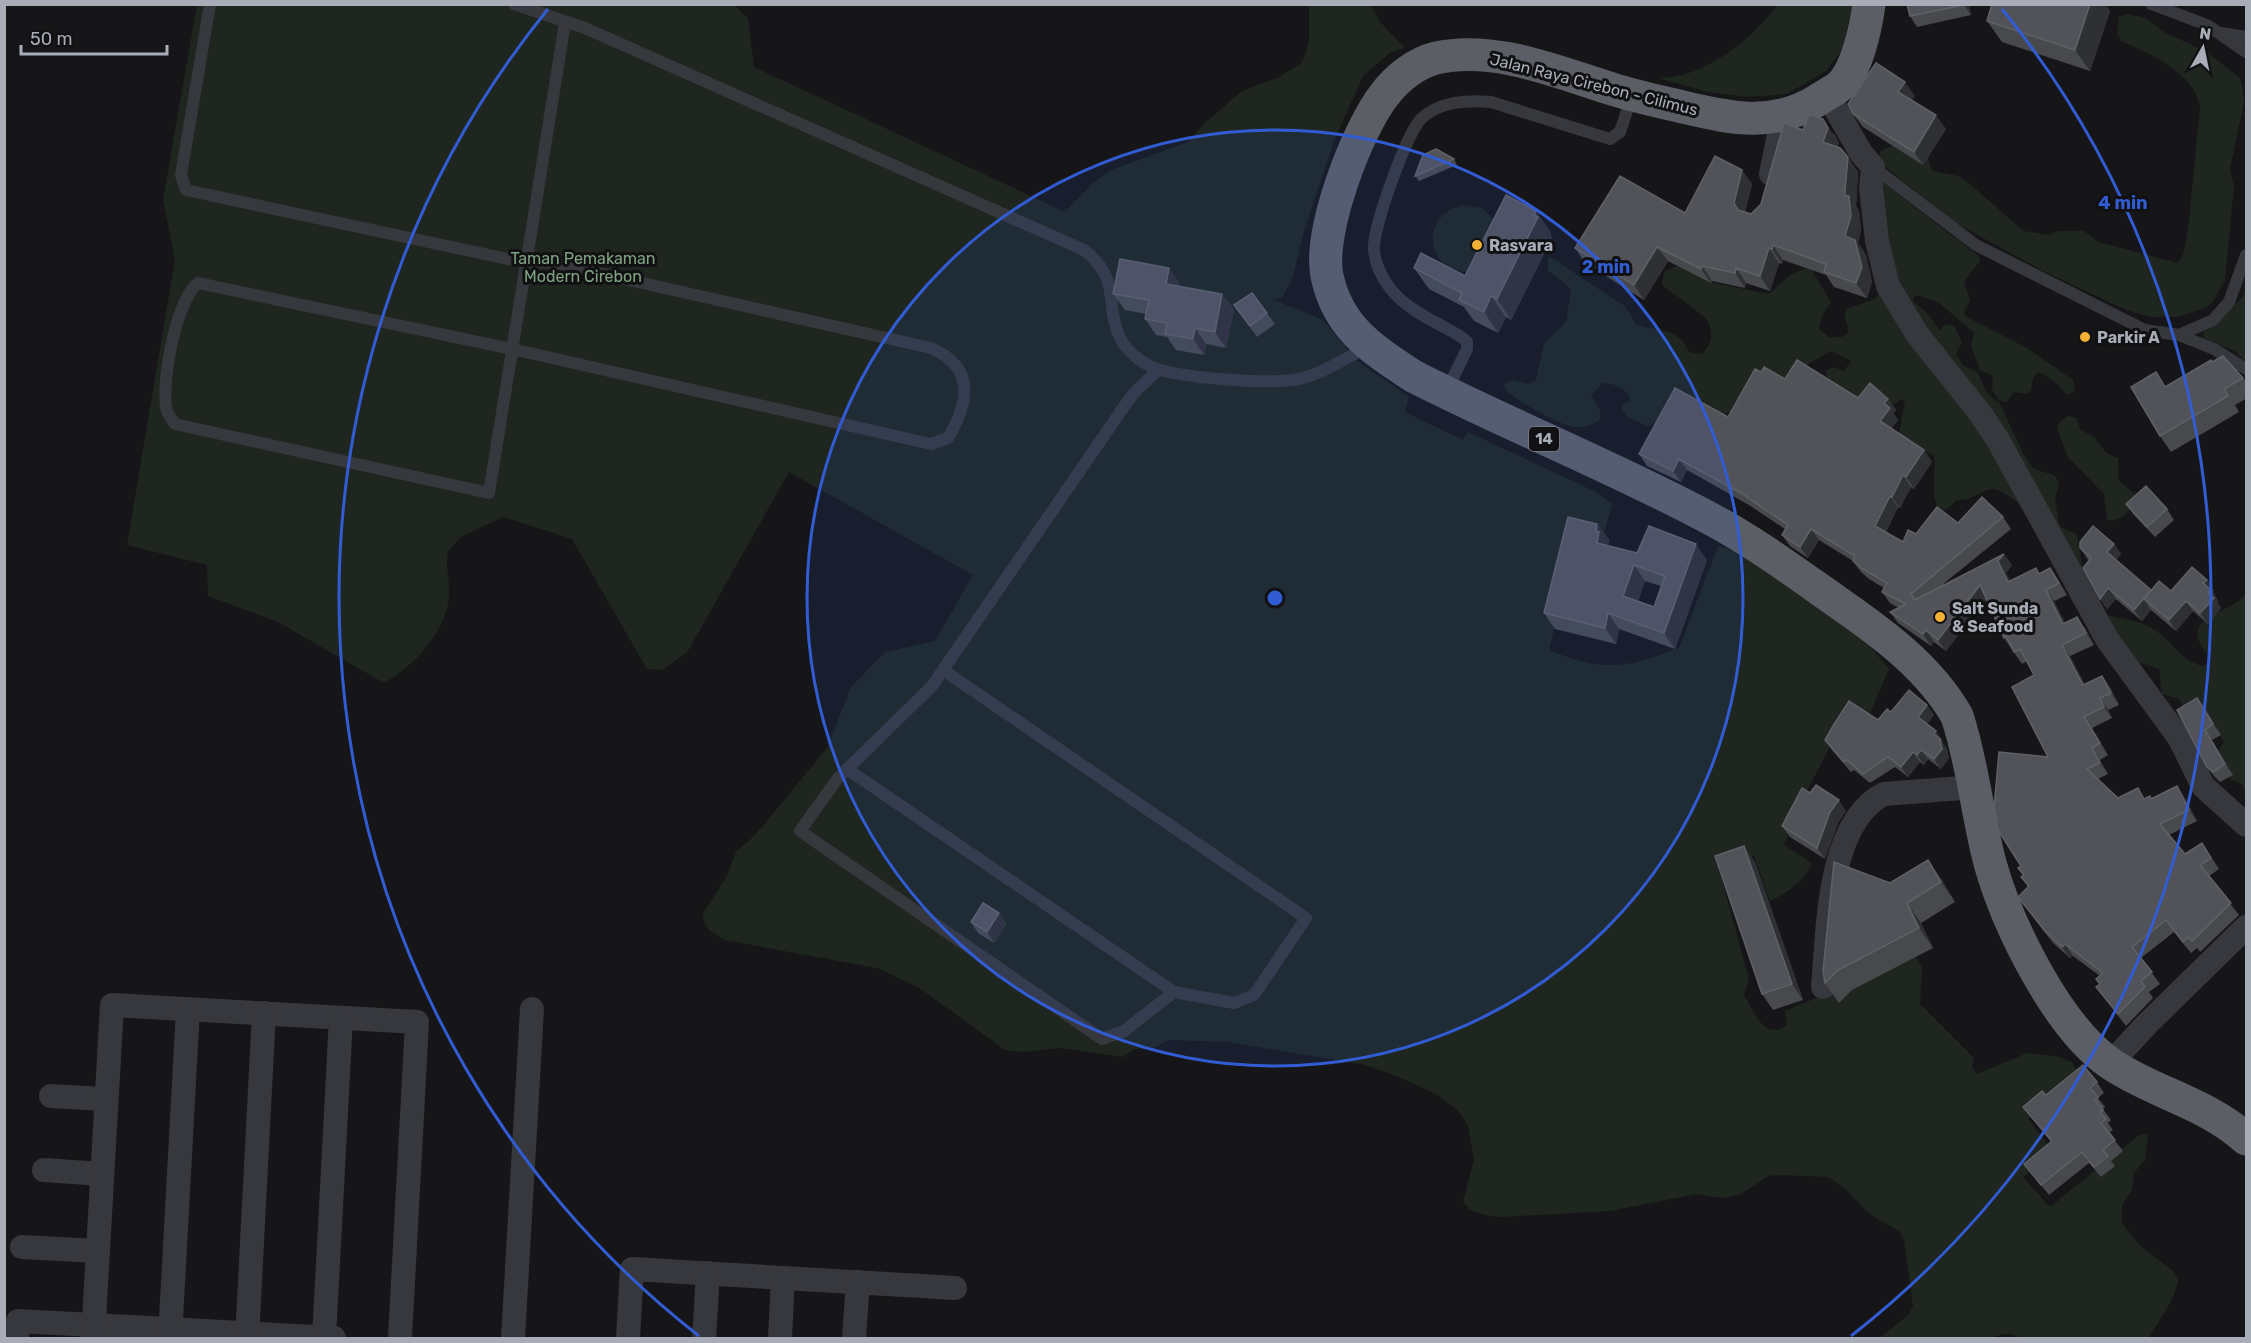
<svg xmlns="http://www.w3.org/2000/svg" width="2251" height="1343" font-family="Rubik,sans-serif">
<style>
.green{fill:#1e261f}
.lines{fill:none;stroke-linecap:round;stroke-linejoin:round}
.service{stroke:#37383d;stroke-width:12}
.minor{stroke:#37383d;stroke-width:24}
.trunk{stroke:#5b5e65;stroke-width:33}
.wall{fill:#47494d;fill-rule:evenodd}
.shaded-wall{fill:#2f3033}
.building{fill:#525359;stroke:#5f6168;stroke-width:1.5;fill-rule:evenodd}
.ring{fill:none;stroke:#325cd3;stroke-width:3}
.poi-dot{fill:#f2b134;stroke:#111113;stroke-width:2}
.labels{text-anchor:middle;stroke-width:6;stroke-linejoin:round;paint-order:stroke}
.shield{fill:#111113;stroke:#7b7e86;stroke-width:1.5}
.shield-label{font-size:15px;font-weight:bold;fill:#a8adb8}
.street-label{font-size:16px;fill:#a8adb8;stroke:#111113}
.poi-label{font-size:16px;font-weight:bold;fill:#a8adb8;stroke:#111113;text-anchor:start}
.park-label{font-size:16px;fill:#7fa381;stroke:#111113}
.centre{fill:#325cd3;stroke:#111113;stroke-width:3}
.ring-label{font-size:18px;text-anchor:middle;font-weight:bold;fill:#325cd3;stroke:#111113;stroke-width:6;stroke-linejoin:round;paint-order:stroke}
</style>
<rect width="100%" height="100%" fill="#161618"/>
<g class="green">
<path d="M197,5H735L748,19L754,67L1065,212L1093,183L1111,170L1188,142L1206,122L1242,91L1277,78L1300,64L1305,57L1309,39V5H1371L1380,22L1405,48L1391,52L1363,76L1334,141L1304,231L1293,277L1282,298L1272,299L1323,320L1356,360L1409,397L1405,412L1463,440L1468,432L1594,491L1612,504L1604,534L1578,528L1549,650C1604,673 1625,668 1679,648L1718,546L1735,551L1859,633L1889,669L1867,720L1847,714L1797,810L1784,845L1812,863C1804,882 1788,892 1770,901L1754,856L1718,866L1749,979L1744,995C1754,1012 1765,1042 1787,1025L1785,1011L1915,956L1922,968L1920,1004L1974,1058L1972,1067L1977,1074L2027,1053L2055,1056L2072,1062L2079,1075L2028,1119L2055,1153L2023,1177L2050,1207L2139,1135L2148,1134L2145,1160L2134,1173L2132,1190L2122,1205V1223L2138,1244L2174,1272L2178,1280C2174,1303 2160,1318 2149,1338H2020C2009,1332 2004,1332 1993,1338H1880L1909,1314L1913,1306L1904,1240L1900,1232L1869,1214L1844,1188L1829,1177L1776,1175L1768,1176L1739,1195L1722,1198L1697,1194L1610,1211L1501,1217C1486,1215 1472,1215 1463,1202L1474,1160L1468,1126L1459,1112L1438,1095L1397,1076L1365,1065L1228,1042L1168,1040L1157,1047L1135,1049L1123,1057L1060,1048L1023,1052L1005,1050L918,987L877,968L724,940L709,930L704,922L703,913L727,876L736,852L756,834L827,748L851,687L885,652L935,641L973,575L789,472L688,651L663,670L647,669L572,539L503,517L461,537L448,551C445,566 450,581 449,597C446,631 414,667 384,683L278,622L208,596L207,565L127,545L175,260L163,199Z"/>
<path d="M1777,5H1853L1842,50L1826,71L1787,94L1748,97L1707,92L1658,78C1703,79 1751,40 1777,5Z"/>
<path d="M2128,14L2145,18L2166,33L2205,51L2239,77L2242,85L2244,102L2230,169L2234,187L2225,280L2212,303L2204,308L2179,317H2152L2126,310L2043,271L1956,223L1879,162L1880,152C1895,140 1911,150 1927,155L1932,171L1958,176L1965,180L2024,231L2049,235L2057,231H2084L2098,242L2178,263L2183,255L2188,230L2200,107C2194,72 2150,54 2121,41L2117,33L2119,16Z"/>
<path d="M1881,181L1980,257V261L1964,282L1970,300L1964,312L1965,316L2027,348L2073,380L2075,392L2067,395L2054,381L2039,372L2033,378L2031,391L2027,394L2014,392L2007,402L1998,400L1992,389L1993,376L1980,370L1971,346L1974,333L1939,303L1918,295L1914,297L1913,301L1927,313L1940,330L1946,324L1954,326L1962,342L1956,354L1963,365L1978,373L1987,393L2000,404L2024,455L2034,469L2054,475L2059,482L2055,499L2059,524L2062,528L2077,534L2083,572C2069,556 2011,486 1992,489C1979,491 1973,501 1957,500L1947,509L1939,510C1929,494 1937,473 1934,455L1908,444L1899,434L1905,401L1901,399L1890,408L1865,393L1853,400L1841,387L1828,383L1826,370L1834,367L1844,371L1851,361L1831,351L1781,380L1768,371L1759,370L1733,411L1720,415L1660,421L1648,426L1627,417L1622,409L1623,405L1631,401C1628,389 1614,383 1603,383L1591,395L1600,410L1601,418C1595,424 1584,428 1575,427C1559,426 1517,401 1505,389L1504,385L1512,380L1529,384L1536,380L1544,344L1566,322L1571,291L1566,284L1548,271V258H1552L1626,307L1636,325C1658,331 1679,328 1689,352L1702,354C1713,343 1714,331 1706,318L1662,285L1664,272L1684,262L1709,282L1769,294C1781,284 1796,266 1811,269L1831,302L1822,316L1819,329L1829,337H1842L1849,331L1845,318L1846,309L1875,299L1880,292Z"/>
<path d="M1463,205L1482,208L1496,221L1471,273C1425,272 1418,216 1463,205Z"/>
<path d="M2246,293V362L2236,352L2204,338L2203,332L2218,322Z"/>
<path d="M2068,416L2077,418L2080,429L2095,438L2106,453L2118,458V480L2138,497V501L2123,517L2111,521L2107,519L2104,494L2068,457L2057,429L2060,421Z"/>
<path d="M2246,593V808L2244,786L2225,776L2217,753L2224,742L2220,735L2185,710L2179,699L2162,694L2159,669L2138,662L2104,615C2121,618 2140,620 2155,630C2171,641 2183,663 2204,666L2208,663V654C2173,616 2234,614 2246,593Z"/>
</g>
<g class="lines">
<g class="service">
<path d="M210,4L181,175L186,190L508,259L553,263L931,348C976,368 969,402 948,438L931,444L512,349L198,283C176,301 162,378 166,407C167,414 171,418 175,424L489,493C514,336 539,179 565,23"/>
<path d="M514,4L585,28L1084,250C1123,281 1103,303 1121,340C1128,353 1146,366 1160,370C1191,378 1261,384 1293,380C1319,376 1344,359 1368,347"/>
<path d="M2151,4L2207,25L2246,52"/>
<path d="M2221,33L2246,37"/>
<path d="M1873,167L1976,245L2145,330L2179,335L2213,320L2229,302L2246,255"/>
<path d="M2179,335L2214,349L2246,369"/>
<path d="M1158,370L1133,394L1121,411L932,686L838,778L800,831L1102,1039L1124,1031L1174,992"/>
<path d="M1447,390L1467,349V342C1461,335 1452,332 1444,327C1423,316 1400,304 1387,284C1380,274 1375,261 1374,250C1372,230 1407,131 1422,118C1441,101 1467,100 1491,102L1610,139L1620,132L1632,96"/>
<path d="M847,769L1174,992L1234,1003L1254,995L1306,918L943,670"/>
</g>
<g class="minor">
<path d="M1827,94L1861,153L1873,167L1871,188L1877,241L1888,286L1917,334L1980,413L1998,440L2107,639L2180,739L2203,786L2246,825"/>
<path d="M1771,174L1783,115"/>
<path d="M1823,987C1828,932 1827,822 1884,794L1975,787"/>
<path d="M2110,1064L2147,1024L2246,927"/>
<path d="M51,1096L106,1099"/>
<path d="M44,1170L102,1174"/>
<path d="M22,1247L98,1251"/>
<path d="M17,1338L18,1321L334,1338"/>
<path d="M93,1338L112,1005L417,1022L400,1338"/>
<path d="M170,1338L188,1009"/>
<path d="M247,1338L264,1013"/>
<path d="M324,1338L341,1018"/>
<path d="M513,1338L532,1009"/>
<path d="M628,1338L632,1269L955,1288"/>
<path d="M704,1338L708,1273"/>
<path d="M780,1338L783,1278"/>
<path d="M854,1338L858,1282"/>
</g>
<path class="trunk" d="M1869,4C1866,27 1857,69 1841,85C1834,91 1825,95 1818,100C1774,127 1734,119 1687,108C1662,102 1637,97 1612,89C1557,72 1495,45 1436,58C1416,63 1397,78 1385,94C1357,129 1318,232 1327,276C1338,328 1372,349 1413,376C1511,426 1614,467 1711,519C1756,543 1796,573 1836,601C1882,633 1929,667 1957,716C1973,764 1977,814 1990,863C2007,924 2057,1027 2111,1064C2154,1093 2207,1103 2246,1139"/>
</g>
<g class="wall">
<path d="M1907,4H1969L1971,15L1917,27L1910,16Z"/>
<path d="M1992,4H2105L2110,11L2090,71L2002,42L1987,21Z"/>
<path d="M1915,96L1911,100L1946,129L1923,165L1863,127L1853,114Z"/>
<path d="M1803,130L1834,134L1839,143L1837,147L1858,172L1856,206L1859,211L1861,230L1858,243L1866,255L1872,282L1867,298L1834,287L1826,275L1783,260L1782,264L1779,263L1770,291L1746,283L1745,288L1712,281L1711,283L1668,261L1644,300L1585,263L1575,248L1685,213L1742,170L1752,184L1745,212L1751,214L1761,204Z"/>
<path d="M1454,159L1457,165L1419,181L1415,176Z"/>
<path d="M1551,232L1550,234L1552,238L1511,320L1506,317L1498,333L1474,321L1464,307L1429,289L1414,268L1465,276Z"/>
<path d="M1169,268L1180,284V286L1222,294L1234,310L1226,348L1206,344L1204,355L1176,350L1167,337L1156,335L1145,319L1146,314L1125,310L1113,294Z"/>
<path d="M1252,293L1275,324L1257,337L1234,305Z"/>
<path d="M2213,362L2243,378L2247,382V398L2235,405L2239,412L2171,452L2160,436L2166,386Z"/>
<path d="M1761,372L1785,379L1858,398L1888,399L1896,410L1893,413L1898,420L1891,429L1924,450L1932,462L1914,489L1911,487L1900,508L1898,507L1886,532L1903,542L1916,534L1958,523L2003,517L2011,529L1942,585L2012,565L2006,573L2010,581L2040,574L2058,580L2067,595L2054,601L2065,623L2085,628L2094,645L2070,656L2085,685L2110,687L2119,705L2108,710L2112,718L2092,728L2108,755L2100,760L2108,774L2098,779L2118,798L2152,799L2185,798L2197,821L2169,835L2185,854L2210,855L2219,869L2209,876L2239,915L2200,952L2197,948L2191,953L2174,932L2141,958L2160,984L2149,992L2153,998L2126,1026L2096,987L2100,984L2096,979L2100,976L2073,956L2070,958L2053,943L2018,897L2028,887L2021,877L2023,875L2018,868L2021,866L2048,757L2034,675L2027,661L2022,664L2004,638L1986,599L1946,651L1934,642L1931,646L1898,623L1890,612L1899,608L1890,603L1882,592L1884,588L1869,579L1861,572L1853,561L1819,540L1808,558L1790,546L1782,535L1785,529L1749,505L1687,470L1681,482L1647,466L1639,454L1728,417Z"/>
<path d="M2126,504L2167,509L2174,520L2155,537L2134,515Z"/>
<path d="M1597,524L1609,540L1608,544L1609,546L1637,553L1707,560L1675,649L1619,629L1616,644L1555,629L1544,613ZM1645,581L1661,586L1654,607L1638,601Z"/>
<path d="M2114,544L2121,554L2116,560L2152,590L2171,591L2214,590L2213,592L2218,601L2217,602L2221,608L2208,624L2193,611L2176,631L2151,610L2142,621L2116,599L2107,609L2100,599L2089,561L2080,548Z"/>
<path d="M1927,705L1934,715L1927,724L1943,741L1942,742L1947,749L1949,758L1941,769L1928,759L1924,765L1920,762L1908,777L1895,767L1870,783L1854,770L1851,772L1832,750L1825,740L1878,720L1891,712Z"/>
<path d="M2205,708L2221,735L2212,740L2233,775L2220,782L2215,777L2207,767L2177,710Z"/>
<path d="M1846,811L1838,823L1825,859L1790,837L1782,826Z"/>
<path d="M1755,862L1803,1000L1773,1010L1762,994Z"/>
<path d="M1942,880L1955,902L1921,923L1933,948L1852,990L1839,1003L1825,983L1890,883Z"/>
<path d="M999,913L1006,924L994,943L978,933L971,922Z"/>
<path d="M2097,1082L2104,1093L2098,1098L2105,1107L2103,1109L2111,1120L2108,1123L2113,1130L2109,1133L2123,1151L2111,1161L2115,1166L2101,1177L2089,1163L2049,1195L2024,1164L2051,1142L2023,1107L2046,1095Z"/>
</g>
<g class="shaded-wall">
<path d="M1969,4L1971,15L1964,5Z"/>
<path d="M2090,4H2105L2110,11L2090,71L2075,50Z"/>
<path d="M1905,82L1915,96L1908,106L1898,92Z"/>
<path d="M1936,115L1946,129L1923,165L1914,152Z"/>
<path d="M1823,119L1839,143L1833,157L1823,142Z"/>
<path d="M1848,157L1858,172L1856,206L1859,211L1861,230L1858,243L1866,255L1872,282L1867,298L1856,283L1845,236V190Z"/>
<path d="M1742,170L1752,184L1744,218L1738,210L1734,203Z"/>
<path d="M1536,211L1551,232L1550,234L1552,238L1511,320L1497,299Z"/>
<path d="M1773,245L1783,260L1782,264L1772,249Z"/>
<path d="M1657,247L1668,261L1644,300L1634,285Z"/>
<path d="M1769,248L1779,263L1770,291L1760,276Z"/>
<path d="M1702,266L1712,281L1711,283L1701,269Z"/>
<path d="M1169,268L1180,284L1178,300L1166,284Z"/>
<path d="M1736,268L1746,283L1745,288L1735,273Z"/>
<path d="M1222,294L1234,310L1226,348L1215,332Z"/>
<path d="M1491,296L1506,317L1498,333L1484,312Z"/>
<path d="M1195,328L1206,344L1204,355L1193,339Z"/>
<path d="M1888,399L1896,410L1893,413L1898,420L1888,433L1880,421L1884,403Z"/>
<path d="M1924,450L1932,462L1914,489L1906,477Z"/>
<path d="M1679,459L1687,470L1681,482L1673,471Z"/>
<path d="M1903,475L1911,487L1900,508L1892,497Z"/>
<path d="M1890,496L1898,507L1883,537L1875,526Z"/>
<path d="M1597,524L1609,540L1608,544L1611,548L1597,543L1596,531Z"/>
<path d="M1811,529L1819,540L1808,558L1800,547Z"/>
<path d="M1696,544L1707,560L1675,649L1664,633Z"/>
<path d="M2114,544L2121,554L2114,563L2107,552Z"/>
<path d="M2004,554L2012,565L2006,573L2016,593L2008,582L1998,561Z"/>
<path d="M1634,565L1645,581L1634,612L1623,596Z"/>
<path d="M2207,580L2214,590L2213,592L2218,601L2217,602L2221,608L2208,624L2200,613L2208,593L2203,583Z"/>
<path d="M1980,585L1988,597L1946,651L1938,640Z"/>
<path d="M2108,588L2116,599L2107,609L2100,599Z"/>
<path d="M2046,590L2054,601L2071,635L2063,624Z"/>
<path d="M2151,590L2144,599L2151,610L2142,621L2134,610Z"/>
<path d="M2186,601L2193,611L2176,631L2169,620Z"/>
<path d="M1608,613L1619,629L1616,644L1605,628Z"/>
<path d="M2077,617L2085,628L2094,645L2086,633Z"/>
<path d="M1926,630L1934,642L1931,646L1923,634Z"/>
<path d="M2062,645L2070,656L2091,697L2083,685Z"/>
<path d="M2102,676L2110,687L2119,705L2111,693Z"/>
<path d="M2100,698L2108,710L2112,718L2104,707Z"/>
<path d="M2197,698L2205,708L2221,735L2213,724Z"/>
<path d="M1927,705L1934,715L1925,726L1918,717Z"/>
<path d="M2084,717L2092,728L2108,755L2100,743Z"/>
<path d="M2205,730L2212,740L2233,775L2225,764Z"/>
<path d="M1936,731L1943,741L1942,742L1947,749L1949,758L1941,769L1934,759V734Z"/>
<path d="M2092,748L2100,760L2108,774L2100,763Z"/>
<path d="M1921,750L1928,759L1924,765L1917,755Z"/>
<path d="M1913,752L1920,762L1908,777L1901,767Z"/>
<path d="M2177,786L2185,798L2197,821L2189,810Z"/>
<path d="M1839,800L1846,811L1838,823L1825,859L1817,848L1830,812Z"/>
<path d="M1744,846L1755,862L1803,1000L1792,984Z"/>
<path d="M1928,860L1942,880L1955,902L1941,882Z"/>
<path d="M1907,903L1921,923L1933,948L1919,928Z"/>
<path d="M999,913L1006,924L994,943L987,932Z"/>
<path d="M2065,944L2073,956L2070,958L2062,947Z"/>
</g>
<g class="building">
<path d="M1907,4H1964V5L1910,16Z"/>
<path d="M1992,4H2090L2075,50L1987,21Z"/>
<path d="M1876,63L1905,82L1898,92L1936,115L1914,152L1853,114L1848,104Z"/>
<path d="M1809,114L1823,119L1828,128L1823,142L1840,148L1848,157L1845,190V195L1849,196L1851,216L1845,236L1855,240L1862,267L1856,283L1824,272L1826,264L1773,245L1772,249L1769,248L1760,276L1736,268L1735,273L1702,266L1701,269L1657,247L1634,285L1575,248L1620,176L1685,213L1715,156L1742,170L1734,203L1738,210L1751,214L1761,204L1784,123L1803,130Z"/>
<path d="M1436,149L1454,159L1415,176L1423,155Z"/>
<path d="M1506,195L1536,211L1534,215L1538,217L1497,299L1491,296L1484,312L1459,300L1462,293L1414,268L1421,253L1465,276Z"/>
<path d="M1120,259L1169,268L1166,284L1222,294L1215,332L1195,328L1193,339L1165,334L1167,323L1145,319L1149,300L1113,294Z"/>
<path d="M1252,293L1267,313L1250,326L1234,305Z"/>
<path d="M2223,356L2243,378L2224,389L2228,396L2160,436L2131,387L2156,372L2165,387L2211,360L2212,362Z"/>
<path d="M1797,360L1858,398L1870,383L1888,399L1884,403L1890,408L1880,421L1924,450L1906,477L1903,475L1892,497L1890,496L1875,526L1903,542L1908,530L1916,534L1937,507L1958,523L1982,497L2003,517L1911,594L1915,600L2004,554L1998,561L2008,582L2036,568L2039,574L2050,568L2059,583L2046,590L2063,624L2077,617L2086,633L2062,645L2083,685L2102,676L2111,693L2100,698L2104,707L2084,717L2100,743L2092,748L2100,763L2087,769L2118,798L2138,788L2144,799L2150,796L2151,799L2177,786L2189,810L2160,824L2185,854L2202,843L2211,858L2200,865L2231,903L2192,941L2189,937L2183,942L2166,920L2132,947L2152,972L2141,981L2145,987L2118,1014L2096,987L2100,984L2096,979L2103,973L2065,944L2062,947L2045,931L2018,897L2029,886L2021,877L2024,875L2018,868L2021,866L1998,830L1994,808L1999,752L2048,757L2012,687L2034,675L2020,649L2014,652L2006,636L2004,638L1980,585L1938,640L1926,630L1923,634L1890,612L1906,604L1882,592L1887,583L1861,568L1853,561L1855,556L1811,529L1800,547L1782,535L1788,525L1741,493L1679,459L1673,471L1639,454L1675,388L1728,417L1755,369L1761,372L1764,367L1785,379Z"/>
<path d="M2146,486L2167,509L2147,527L2126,504Z"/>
<path d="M1568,517L1597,524L1596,531L1599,532L1597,543L1637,553L1649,526L1696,544L1664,633L1608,613L1605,628L1544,613ZM1634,565L1665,576L1654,607L1623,596Z"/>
<path d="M2093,526L2114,544L2107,552L2151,590L2134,610L2108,588L2100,599L2083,568L2091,558L2080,548V542Z"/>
<path d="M2192,567L2207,580L2203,583L2211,590L2208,593L2214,598L2200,613L2186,601L2169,620L2144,599L2159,581L2171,591Z"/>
<path d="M1909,690L1927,705L1918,717L1936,731L1934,734L1940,739L1942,749L1934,759L1921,750L1917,755L1913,752L1901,767L1888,757L1863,774L1847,760L1844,762L1825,740L1833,726L1849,701L1878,720L1887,709L1891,712Z"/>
<path d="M2197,698L2213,724L2205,730L2225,764L2213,772L2207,767L2177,710Z"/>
<path d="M1816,785L1839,800L1830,812L1817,848L1782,826L1802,788L1810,793Z"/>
<path d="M1744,846L1792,984L1762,994L1715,856Z"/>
<path d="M1928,860L1941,882L1907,903L1919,928L1838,970L1825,983L1823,971L1834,862L1890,883Z"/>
<path d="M983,903L999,913L987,932L971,922Z"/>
<path d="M2083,1065L2097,1082L2090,1088L2098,1097L2095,1099L2103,1110L2100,1112L2106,1119L2101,1123L2115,1140L2103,1150L2108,1156L2094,1167L2082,1152L2041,1185L2024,1164L2052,1141L2023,1107L2042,1091L2046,1095Z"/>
</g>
<circle cx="1275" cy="598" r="468" fill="#325cd3" fill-opacity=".12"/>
<g class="ring">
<circle cx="1275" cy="598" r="468"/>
<path d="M699 1336A936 936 0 0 1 548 9M2002 9A936 936 0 0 1 1851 1336"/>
</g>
<g class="poi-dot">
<circle cx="1477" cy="245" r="6"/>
<circle cx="2085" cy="337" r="6"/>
<circle cx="1940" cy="617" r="6"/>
</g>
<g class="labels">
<rect class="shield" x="1529" y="427" width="30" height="24" rx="4.5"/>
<g class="shield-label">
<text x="1544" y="444">14</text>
</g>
<g class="street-label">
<text transform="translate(1594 84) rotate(14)" y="6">Jalan Raya Cirebon - Cilimus</text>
</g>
<g class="poi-label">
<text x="1489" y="251">Rasvara</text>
<text x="2097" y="343">Parkir A</text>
<text x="1952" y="614">Salt Sunda<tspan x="1952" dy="18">&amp; Seafood</tspan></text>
</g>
<g class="park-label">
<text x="583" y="264">Taman Pemakaman<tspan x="583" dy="18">Modern Cirebon</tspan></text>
</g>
</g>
<circle cx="1275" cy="598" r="9" class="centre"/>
<g class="ring-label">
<text x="2123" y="209">4 min</text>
<text x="1606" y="273">2 min</text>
</g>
<rect width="2251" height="1343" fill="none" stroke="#a8adb8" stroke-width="12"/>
<g transform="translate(2203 48) rotate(9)" stroke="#111113" stroke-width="4.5" paint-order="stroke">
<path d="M0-4.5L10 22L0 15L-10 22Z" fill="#a8adb8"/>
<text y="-9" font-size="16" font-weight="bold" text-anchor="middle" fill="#a8adb8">N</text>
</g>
<path d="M21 45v9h146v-9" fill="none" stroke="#a8adb8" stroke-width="3"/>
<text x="30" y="45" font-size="18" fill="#a8adb8" stroke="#111113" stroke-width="4.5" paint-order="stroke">50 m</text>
</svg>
